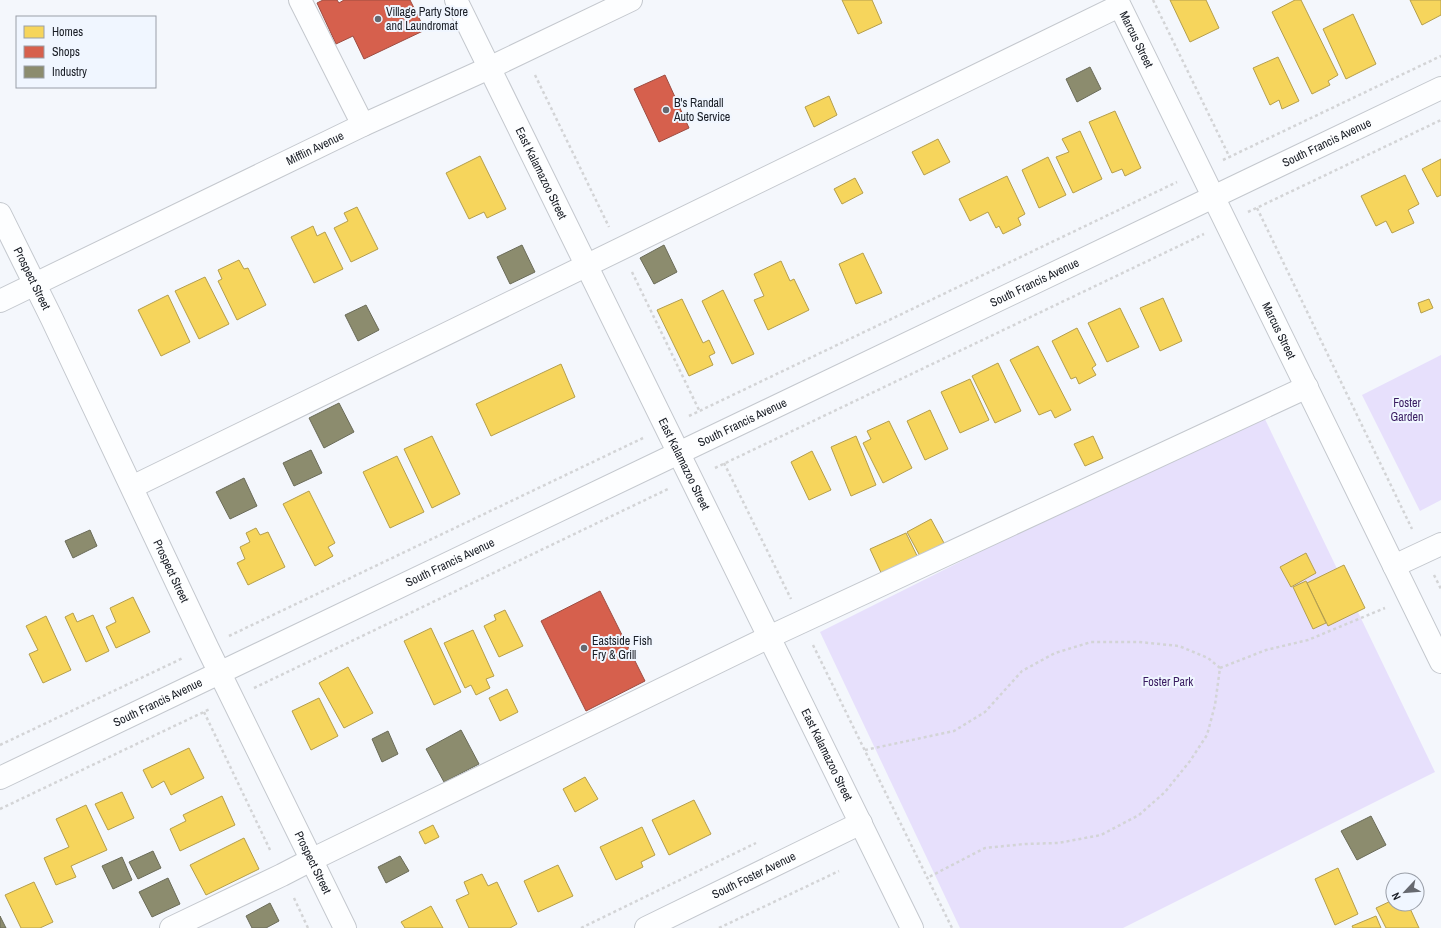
<svg xmlns="http://www.w3.org/2000/svg" width="1441" height="928" font-family="'Archivo Narrow',sans-serif">
<style>
.green{fill:#e7e0fc}
.homes{fill:#f6d55c;stroke:#b49e4c}
.shops{fill:#d6604d;stroke:#9d4c41}
.industry{fill:#8c8c6e;stroke:#6a6b58}
.lines{fill:none;stroke-linecap:round;stroke-linejoin:round}
.minor-casing{stroke:#c4c8ce;stroke-width:24}
.path{stroke:#d3d4d6;stroke-width:2.5;stroke-dasharray:3 3;stroke-linecap:butt}
.minor{stroke:#fdfeff;stroke-width:22}
.poi-dot{fill:#666970;stroke:#f0f6ff;stroke-width:1.5}
.labels{text-anchor:middle;stroke-width:4;stroke-linejoin:round;paint-order:stroke}
.poi-label{font-size:12px;fill:#191d25;stroke:#f0f6ff;text-anchor:start}
.street-label{font-size:12px;fill:#191d25;stroke:#f0f6ff}
.park-label{font-size:12px;fill:#391b61;stroke:#f0f6ff}
</style>
<rect width="100%" height="100%" fill="#f4f7fc"/>
<g class="green">
<path d="M1441,355V500L1420,511L1362,395Z"/>
<path d="M1261,411L1435,772L1123,928H960L820,632Z"/>
</g>
<g class="homes">
<path d="M842,0H872L882,23L858,34Z"/>
<path d="M1170,0H1206L1219,28L1190,42Z"/>
<path d="M1295,0H1301L1338,75L1328,81L1330,85L1312,94L1272,12Z"/>
<path d="M1410,0H1441V15L1422,25Z"/>
<path d="M1353,14L1376,64L1346,79L1323,29Z"/>
<path d="M1278,57L1299,101L1282,109L1279,100L1270,105L1253,68Z"/>
<path d="M829,96L837,115L814,127L805,107Z"/>
<path d="M1115,111L1141,168L1125,176L1122,169L1112,173L1089,122Z"/>
<path d="M1080,131L1102,179L1073,193L1056,157L1069,152L1062,139Z"/>
<path d="M938,139L950,162L924,175L912,152Z"/>
<path d="M480,156L506,209L487,218L484,212L469,219L446,173Z"/>
<path d="M1048,157L1066,195L1039,208L1022,170Z"/>
<path d="M1441,159V195L1437,197L1422,169Z"/>
<path d="M1405,175L1419,204L1408,210L1414,223L1392,233L1386,221L1376,226L1361,196Z"/>
<path d="M1007,176L1025,214L1018,218L1021,225L1003,234L999,226L996,228L988,212L970,221L959,199Z"/>
<path d="M855,178L863,193L842,204L834,189Z"/>
<path d="M357,207L378,249L351,262L334,228L348,221L344,213Z"/>
<path d="M313,226L317,236L325,232L343,269L314,283L291,237Z"/>
<path d="M863,253L882,293L856,304L839,264Z"/>
<path d="M239,260L244,269L248,268L266,305L237,320L218,281L222,279L218,270Z"/>
<path d="M781,261L790,281L794,279L809,310L768,330L754,300L764,296L754,274Z"/>
<path d="M205,277L229,324L199,339L175,291Z"/>
<path d="M723,290L754,354L732,364L702,301Z"/>
<path d="M168,295L190,342L161,356L138,310Z"/>
<path d="M1163,298L1182,341L1160,351L1140,308Z"/>
<path d="M682,299L703,343L709,340L715,353L709,356L713,365L689,376L657,310Z"/>
<path d="M1429,299L1433,308L1421,313L1418,303Z"/>
<path d="M1120,308L1139,347L1107,362L1088,323Z"/>
<path d="M1077,328L1096,365L1092,368L1096,375L1079,384L1076,377L1071,379L1052,341Z"/>
<path d="M1038,346L1071,410L1055,418L1051,410L1039,415L1010,360Z"/>
<path d="M998,363L1021,411L995,423L972,376Z"/>
<path d="M561,364L575,397L491,436L476,404Z"/>
<path d="M970,379L989,420L960,433L941,392Z"/>
<path d="M930,410L948,449L925,460L907,421Z"/>
<path d="M889,421L912,468L883,483L863,443L871,439L867,431Z"/>
<path d="M432,436L460,494L432,508L404,449Z"/>
<path d="M856,436L876,485L851,496L831,447Z"/>
<path d="M1093,436L1103,458L1085,466L1074,444Z"/>
<path d="M812,451L831,490L809,500L791,462Z"/>
<path d="M397,456L424,512L390,528L363,472Z"/>
<path d="M309,491L335,543L328,547L333,556L315,566L283,504Z"/>
<path d="M931,519L944,543L920,556L907,532Z"/>
<path d="M256,528L260,535L268,532L285,567L248,585L237,563L245,559L240,547L250,542L246,533Z"/>
<path d="M906,533L920,562L884,579L870,549Z"/>
<path d="M1306,553L1316,573L1291,587L1280,567Z"/>
<path d="M1344,565L1365,608L1328,626L1307,583Z"/>
<path d="M1306,581L1326,623L1313,629L1293,587Z"/>
<path d="M133,597L150,632L116,648L106,627L116,622L110,608Z"/>
<path d="M505,610L523,646L499,657L484,626L496,620L494,615Z"/>
<path d="M73,613L77,622L93,615L109,651L86,662L65,617Z"/>
<path d="M46,616L71,670L43,683L29,654L38,650L26,626Z"/>
<path d="M431,628L461,692L434,705L404,641Z"/>
<path d="M473,630L494,676L486,679L490,688L476,695L471,685L465,688L444,643Z"/>
<path d="M348,667L373,713L344,728L319,683Z"/>
<path d="M507,689L518,712L500,721L489,698Z"/>
<path d="M319,698L338,736L311,750L292,711Z"/>
<path d="M189,748L204,778L171,795L164,781L152,788L143,770Z"/>
<path d="M585,777L598,799L575,812L563,789Z"/>
<path d="M122,792L134,818L108,830L95,804Z"/>
<path d="M222,796L235,825L180,851L170,829L186,821L183,815Z"/>
<path d="M694,800L711,834L669,855L652,820Z"/>
<path d="M86,805L107,850L71,866L76,877L56,885L44,858L69,847L56,819Z"/>
<path d="M433,825L439,837L425,844L419,832Z"/>
<path d="M642,827L655,855L641,862L643,867L616,880L600,847Z"/>
<path d="M244,838L259,869L206,895L190,865Z"/>
<path d="M558,865L573,896L538,912L524,881Z"/>
<path d="M1338,868L1358,914L1335,925L1315,879Z"/>
<path d="M482,874L488,886L497,882L517,924L510,928H469L456,900L469,894L464,882Z"/>
<path d="M34,882L53,922L40,928H21L5,895Z"/>
<path d="M1393,900V904H1408L1419,928H1386L1376,908Z"/>
<path d="M431,906L443,928H405L401,922Z"/>
<path d="M1376,916L1381,928H1353L1352,926Z"/>
</g>
<g class="shops">
<path d="M323,0H337L339,3L344,0H410L425,30L364,59L353,36L336,44L317,3Z"/>
<path d="M665,75L689,128L659,142L634,89Z"/>
<path d="M600,591L645,681L586,711L541,621Z"/>
</g>
<g class="industry">
<path d="M1090,67L1101,89L1077,102L1066,79Z"/>
<path d="M522,245L535,272L510,284L497,257Z"/>
<path d="M664,245L677,272L654,284L640,258Z"/>
<path d="M366,305L379,330L358,341L345,315Z"/>
<path d="M339,403L354,432L324,448L309,418Z"/>
<path d="M311,450L322,473L294,486L283,463Z"/>
<path d="M244,478L257,506L230,519L216,492Z"/>
<path d="M90,530L97,546L73,558L65,541Z"/>
<path d="M461,730L479,764L444,782L426,749Z"/>
<path d="M388,731L398,754L382,762L372,739Z"/>
<path d="M1371,816L1386,845L1357,860L1341,831Z"/>
<path d="M153,851L161,868L138,879L129,862Z"/>
<path d="M400,856L409,871L386,883L378,867Z"/>
<path d="M122,857L132,880L113,889L102,866Z"/>
<path d="M168,878L180,904L152,917L139,892Z"/>
<path d="M270,903L279,921L266,928H252L246,916Z"/>
<path d="M0,916L6,928H0Z"/>
</g>
<g class="lines">
<g class="minor-casing">
<g id="minor">
<path d="M300,0L363,125"/>
<path id="s1" d="M456,0L912,928"/>
<path id="s2" d="M1117,0L1441,662"/>
<path id="s3" d="M0,214L52,319L207,647L345,928"/>
<path id="s4" d="M0,301L363,125L489,68L631,0"/>
<path d="M132,487L1119,6"/>
<path d="M1394,566L1441,544"/>
<path id="s5" d="M0,778L1441,88"/>
<path d="M171,928L282,875L311,860L769,637L1307,387"/>
<path id="s6" d="M646,928L861,823"/>
</g>
</g>
<g class="path">
<path d="M1153,0L1230,158"/>
<path d="M535,75L609,227"/>
<path d="M1223,160L1441,56"/>
<path d="M1257,208L1412,529"/>
<path d="M1248,212L1441,120"/>
<path d="M632,272L700,412"/>
<path d="M689,416L1177,182"/>
<path d="M724,463L791,599"/>
<path d="M715,468L1204,234"/>
<path d="M1434,575L1441,589"/>
<path d="M229,636L643,438"/>
<path d="M813,645L952,928"/>
<path d="M1220,668L1266,650L1308,640L1385,608"/>
<path d="M254,688L668,489"/>
<path d="M204,712L271,852"/>
<path d="M0,745L183,658"/>
<path d="M865,750L954,731L985,712L1022,671L1055,653L1091,642H1139L1179,646L1208,658L1220,668L1215,705L1207,735L1190,761L1165,792L1139,815L1101,835L1058,843L1025,844L985,848L927,878"/>
<path d="M0,809L210,709"/>
<path d="M294,898L308,928"/>
<path d="M581,928L756,843"/>
<path d="M719,928L839,871"/>
</g>
<use href="#minor" class="minor"/>
</g>
<g class="poi-dot">
<circle cx="378" cy="19" r="4"/>
<circle cx="666" cy="110" r="4"/>
<circle cx="584" cy="648" r="4"/>
</g>
<g class="labels">
<g class="poi-label">
<text x="386" y="16">Village Party Store<tspan x="386" dy="14">and Laundromat</tspan></text>
<text x="674" y="107">B's Randall<tspan x="674" dy="14">Auto Service</tspan></text>
<text x="592" y="645">Eastside Fish<tspan x="592" dy="14">Fry &amp; Grill</tspan></text>
</g>
<g class="street-label">
<text dy="4" stroke="none"><textPath href="#s2" startOffset="44">Marcus Street</textPath></text>
<text dy="4" stroke="none"><textPath href="#s5" startOffset="1471">South Francis Avenue</textPath></text>
<text dy="4" stroke="none"><textPath href="#s4" startOffset="350">Mifflin Avenue</textPath></text>
<text dy="4" stroke="none"><textPath href="#s1" startOffset="193">East Kalamazoo Street</textPath></text>
<text dy="4" stroke="none"><textPath href="#s3" startOffset="72">Prospect Street</textPath></text>
<text dy="4" stroke="none"><textPath href="#s5" startOffset="1147">South Francis Avenue</textPath></text>
<text dy="4" stroke="none"><textPath href="#s2" startOffset="368">Marcus Street</textPath></text>
<text dy="4" stroke="none"><textPath href="#s5" startOffset="823">South Francis Avenue</textPath></text>
<text dy="4" stroke="none"><textPath href="#s1" startOffset="517">East Kalamazoo Street</textPath></text>
<text dy="4" stroke="none"><textPath href="#s5" startOffset="499">South Francis Avenue</textPath></text>
<text dy="4" stroke="none"><textPath href="#s3" startOffset="396">Prospect Street</textPath></text>
<text dy="4" stroke="none"><textPath href="#s5" startOffset="175">South Francis Avenue</textPath></text>
<text dy="4" stroke="none"><textPath href="#s1" startOffset="841">East Kalamazoo Street</textPath></text>
<text dy="4" stroke="none"><textPath href="#s3" startOffset="720">Prospect Street</textPath></text>
<text dy="4" stroke="none"><textPath href="#s6" startOffset="120">South Foster Avenue</textPath></text>
</g>
<g class="park-label">
<text x="1407" y="407">Foster<tspan x="1407" dy="14">Garden</tspan></text>
<text x="1168" y="686">Foster Park</text>
</g>
</g>
<rect x="16" y="16" width="140" height="72" fill="#f0f6ff" stroke="#9a9fa8"/>
<rect x="24" y="26" width="20" height="12" fill="#f6d55c" stroke="#9a9fa8"/>
<text x="52" y="36" font-size="12" fill="#191d25">Homes</text>
<rect x="24" y="46" width="20" height="12" fill="#d6604d" stroke="#9a9fa8"/>
<text x="52" y="56" font-size="12" fill="#191d25">Shops</text>
<rect x="24" y="66" width="20" height="12" fill="#8c8c6e" stroke="#9a9fa8"/>
<text x="52" y="76" font-size="12" fill="#191d25">Industry</text>
<g transform="translate(1405 892) rotate(244)"><circle r="19" fill="#f0f6ff" stroke="#9a9fa8"/>
<path d="M0-3L7 15L0 10L-7 15Z" fill="#666970"/>
<text y="-6" font-size="11" font-weight="bold" text-anchor="middle" fill="#191d25">N</text>
</g>
</svg>
